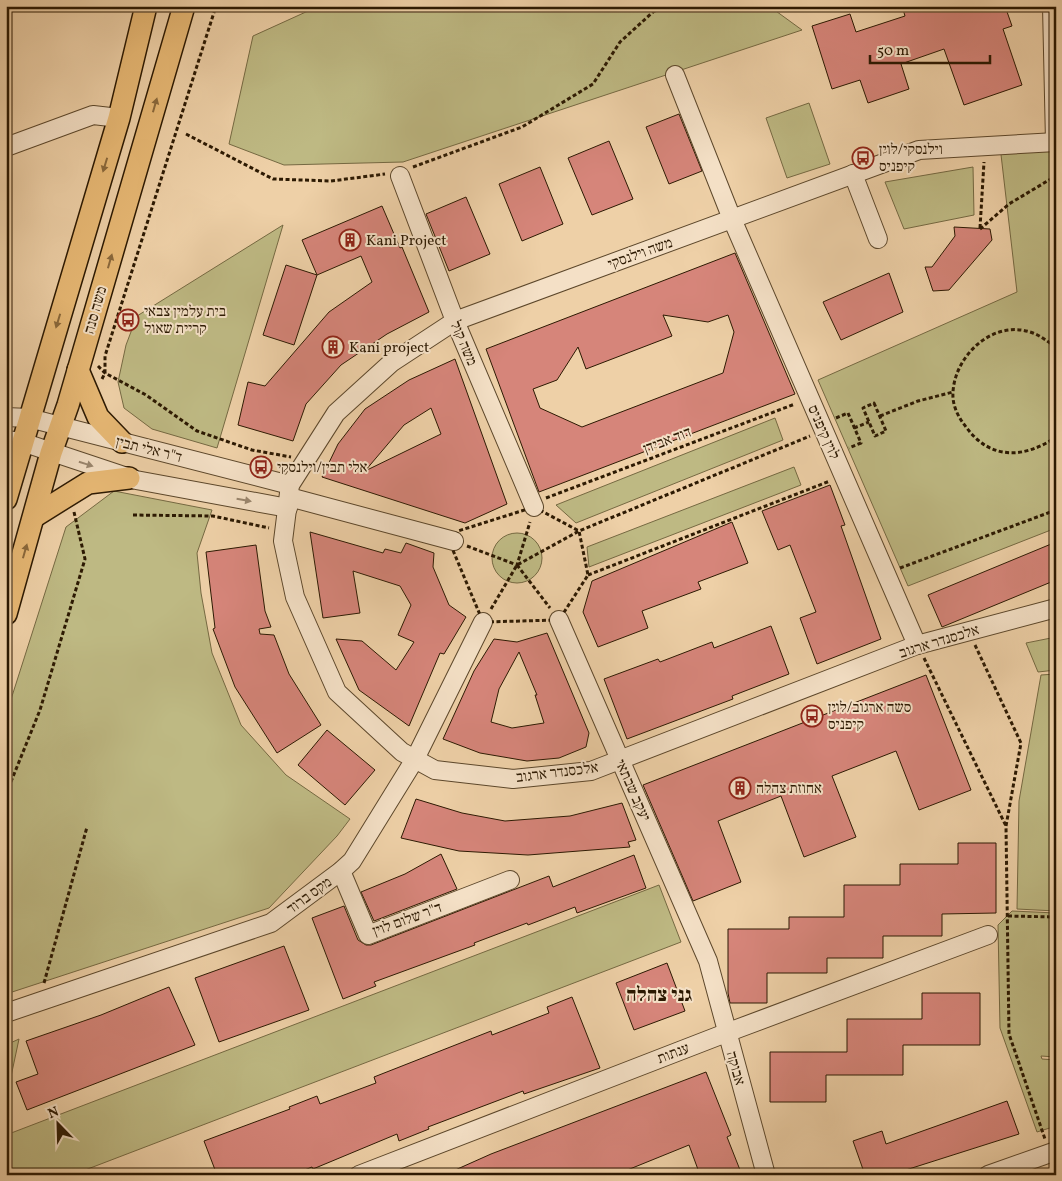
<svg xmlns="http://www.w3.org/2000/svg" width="1062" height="1181" font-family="Vollkorn,'Frank Ruhl Libre',serif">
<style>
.green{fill:#beb983;stroke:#756942}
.building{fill:#d6857a;stroke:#2c1902;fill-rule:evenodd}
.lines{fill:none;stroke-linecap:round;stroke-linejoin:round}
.minor-casing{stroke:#5c472b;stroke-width:20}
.major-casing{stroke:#2c1902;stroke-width:24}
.path{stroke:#2c1902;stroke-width:3;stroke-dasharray:4 2.5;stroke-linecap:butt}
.minor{stroke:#f4e0c6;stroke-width:18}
.major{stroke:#e7b874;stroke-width:21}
.oneway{fill:#8a683b}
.oneway2{fill:#9a866e}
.labels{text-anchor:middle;stroke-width:4;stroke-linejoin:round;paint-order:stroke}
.poi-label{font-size:15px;fill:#2c1902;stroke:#f4e0c6;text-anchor:start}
.street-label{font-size:15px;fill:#2c1902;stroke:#f4e0c6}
.district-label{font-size:20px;font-weight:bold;fill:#2c1902;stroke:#f4e0c6}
</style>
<rect width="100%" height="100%" fill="#eed0a7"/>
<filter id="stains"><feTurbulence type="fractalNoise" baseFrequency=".004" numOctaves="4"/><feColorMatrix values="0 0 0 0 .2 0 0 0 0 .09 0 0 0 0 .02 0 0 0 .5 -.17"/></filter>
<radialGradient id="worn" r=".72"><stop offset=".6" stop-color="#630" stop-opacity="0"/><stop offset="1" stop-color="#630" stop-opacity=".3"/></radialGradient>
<g class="green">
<path d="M319,6H694L716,10L769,6L802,30L403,162L284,165L229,144L253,36Z"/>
<path d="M809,103L830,164L787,178L766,118Z"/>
<path d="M1056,143V528L908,586L818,380L1017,292L1000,146Z"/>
<path d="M973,167L974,215L904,229L885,182Z"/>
<path d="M283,225L217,448L152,429L124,408L118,382L126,345L137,316Z"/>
<path d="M775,418L783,440L576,523L556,505Z"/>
<path d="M794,467L801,485L589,567L587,547Z"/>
<path d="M114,491L212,510L197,553L201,593L212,653L241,725L286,775L350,819L337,836L269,908L6,994V715L66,527Z"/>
<circle cx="517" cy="558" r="25"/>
<path d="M1056,637V670L1038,672L1026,643Z"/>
<path d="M1056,674V729L1054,730L1056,735V911L1017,909L1019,801L1041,675Z"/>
<path d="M659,885L681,942L72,1175H6V1135Z"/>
<path d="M1012,911L1056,913V1057L1041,1056L1042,1059L1056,1060V1126L1037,1132L1000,1028L998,925Z"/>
<path d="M19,1039L6,1100V1045Z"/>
</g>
<g class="building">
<path d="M902,6H1005L1012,26L1003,29L1022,85L964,105L944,49L901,64L909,89L868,103L860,80L832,89L812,26L850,14L856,32L905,16Z"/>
<path d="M679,114L702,171L669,184L646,127Z"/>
<path d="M609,141L633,199L592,215L568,158Z"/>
<path d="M540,167L563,224L522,241L499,184Z"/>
<path d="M466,197L490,254L449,271L426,214Z"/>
<path d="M382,206L400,248L402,247L429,312L387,334L341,365L306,404L293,441L238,425L248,382L265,386L329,312L372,282L361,256L317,275L302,240Z"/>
<path d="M954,227L990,229L992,240L949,290L933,291L925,267H932L955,236Z"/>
<path d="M735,253L795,394L539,492L486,349ZM663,315L708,322L728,315L734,332L723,373L582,427L540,408L533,389L557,380L578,347L586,369L672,336Z"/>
<path d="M286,265L317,275L294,345L263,335Z"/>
<path d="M889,273L903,312L841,340L823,302Z"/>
<path d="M455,359L507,504L465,523L322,477L338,444L365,409L409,380ZM431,408L441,434L365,471L404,425Z"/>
<path d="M830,485L845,525L841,526L881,639L817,664L800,618L816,612L790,545L778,550L762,511Z"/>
<path d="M732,522L748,563L698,582L701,589L642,611L648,628L598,647L583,612L592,581Z"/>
<path d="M310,532L383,553L385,549L401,553L406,543L434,553L433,567L449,605L466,617L444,654L440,653L409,726L359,690L336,639L362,641L396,670L414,642L398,635L411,605L400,586L353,571L360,613L323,618Z"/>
<path d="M1056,542V580L942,627L928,595Z"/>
<path d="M256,545L265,611L271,627L259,629L260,634L274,635L289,674L321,725L277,753L235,687L213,629L215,628L206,552Z"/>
<path d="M771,626L789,674L732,696L733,699L627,739L604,679L658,659L660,662L712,642L714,648Z"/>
<path d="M547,633L589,733L586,747L559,758L527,761L480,753L443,739L474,671L494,639L517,642ZM519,652L537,695H535L544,723L512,728L491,722L499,689Z"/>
<path d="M926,675L971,790L919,810L896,751L832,776L856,837L804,857L781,796L718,821L741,882L693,901L643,785Z"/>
<path d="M327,730L375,770L345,805L298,765Z"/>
<path d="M416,799L462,813L505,821L570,816L622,803L636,840L628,842L630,847L528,855L459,851L401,838Z"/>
<path d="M958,843H996V913L942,914V936H883V958H827V973H767V1003H730L728,993V929H789V917H844V885H900V864H958Z"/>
<path d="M441,854L457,889L374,921L361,892L405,874Z"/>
<path d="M634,855L646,888L577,913L575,907L528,925L527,923L474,943L475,945L374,982L376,986L343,999L312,918L344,906L358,940L366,945H371L549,876L553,887Z"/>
<path d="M284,946L309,1010L219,1042L195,978Z"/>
<path d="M667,963L685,1011L634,1030L616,983Z"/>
<path d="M169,987L195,1045L27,1110L16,1082L38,1074L26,1041L101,1015Z"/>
<path d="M922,993H980V1045H903V1075H826V1102H770V1052H847V1019H922Z"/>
<path d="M572,997L600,1068L524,1094L523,1091L428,1127L429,1129L399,1141L397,1134L313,1169L312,1167L292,1175H217L204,1141L290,1109L289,1107L317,1096L320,1104L376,1083L374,1077L491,1031L492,1035L549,1013L547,1007Z"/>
<path d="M706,1072L731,1135L727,1137L742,1175H700L689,1145L615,1175H444L491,1154Z"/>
<path d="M1007,1101L1019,1134L890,1175H865L853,1141L882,1131L886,1144Z"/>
</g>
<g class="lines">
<g class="minor-casing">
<g id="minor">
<path d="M1052,6L1055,142"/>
<path d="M675,75L732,219L917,645"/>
<path d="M1056,142L919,150L455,321L391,363L336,413L290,485L283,541L295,597L337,692L402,752L435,770L513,779L591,771L917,645L1056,608"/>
<path d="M6,147L93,115L119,118"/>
<path d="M853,174L878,239"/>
<path d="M400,176L455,321L534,507"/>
<path d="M6,417L29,418L290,485"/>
<path d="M6,440L22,442L136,480L288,508"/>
<path d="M289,497L454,541"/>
<path d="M559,620L708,961L766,1175"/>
<path d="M341,871L368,935L510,880"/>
<path d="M6,1013L271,923L341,871L352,861L415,759L483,622"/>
<path d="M359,1175L726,1033L988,935"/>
<path d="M988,1175L1056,1151"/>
</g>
</g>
<g class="major-casing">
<g id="major">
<path d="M78,370L98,417L122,442"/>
<path d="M6,499L119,118L146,6"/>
<path d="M35,516L88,483L129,478"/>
<path d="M6,614L51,453L68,405L184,6"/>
</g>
</g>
<g class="path">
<path d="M186,134L273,179L331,181L385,174"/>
<path d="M413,167L522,127L593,84L620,42L653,12L665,6"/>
<path d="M980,228L984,162"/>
<path d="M980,229L1009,204L1049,180L1056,179"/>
<path d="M1056,347C1048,342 1041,336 1033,333C994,318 955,355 953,392C952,405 958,417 966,427C990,460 1024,459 1056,437"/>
<path d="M98,366L105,373L146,395L197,431L252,450L291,457"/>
<path d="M102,379L105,373V356L216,6"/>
<path d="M874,403L886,431L875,436L863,408Z"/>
<path d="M880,416L918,401L953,392"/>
<path d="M836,418L848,413L861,443L849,448"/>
<path d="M854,428L869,422"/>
<path d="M546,498L795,404"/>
<path d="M534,507L579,531L588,575L559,620L483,622L452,548L458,531Z"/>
<path d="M133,515L213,516L269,528"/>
<path d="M467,546L517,565L530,522"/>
<path d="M517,565L550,608"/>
<path d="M900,568L1056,510"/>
<path d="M588,575L830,481"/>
<path d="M491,609L517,565L579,531L810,436"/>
<path d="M975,645L1021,743L1006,826L1009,1034L1045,1139"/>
<path d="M924,658L1006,826"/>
<path d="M6,794L40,710L85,559L74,512"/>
<path d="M1008,916L1056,917"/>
<path d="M44,983L87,827"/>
</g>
<use href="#minor" class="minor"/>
<use href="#major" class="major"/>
</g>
<defs><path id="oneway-solid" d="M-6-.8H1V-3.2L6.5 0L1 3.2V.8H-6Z" transform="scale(1.25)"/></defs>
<g class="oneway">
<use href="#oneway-solid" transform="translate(155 105) rotate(-74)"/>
<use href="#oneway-solid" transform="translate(105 165) rotate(107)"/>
<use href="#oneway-solid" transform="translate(110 261) rotate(-74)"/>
<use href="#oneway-solid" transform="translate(58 321) rotate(107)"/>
<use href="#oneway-solid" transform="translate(25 551) rotate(-74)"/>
</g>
<g class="oneway2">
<use href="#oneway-solid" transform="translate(86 464) rotate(18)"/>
<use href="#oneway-solid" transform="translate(244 500) rotate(10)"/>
</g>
<defs>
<g id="bus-ring" transform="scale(1.125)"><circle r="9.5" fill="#f4e0c6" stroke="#8f2418" stroke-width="1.5"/><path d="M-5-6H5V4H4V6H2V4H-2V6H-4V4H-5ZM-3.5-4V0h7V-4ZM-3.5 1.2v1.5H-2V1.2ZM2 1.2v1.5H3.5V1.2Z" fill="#8f2418"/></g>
<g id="building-ring" transform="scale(1.125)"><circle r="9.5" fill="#f4e0c6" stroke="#8f2418" stroke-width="1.5"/><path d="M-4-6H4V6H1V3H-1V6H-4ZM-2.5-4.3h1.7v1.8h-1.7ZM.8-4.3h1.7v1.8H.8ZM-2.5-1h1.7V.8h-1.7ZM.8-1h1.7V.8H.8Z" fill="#8f2418"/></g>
</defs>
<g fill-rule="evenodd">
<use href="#bus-ring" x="863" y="158"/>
<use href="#building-ring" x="350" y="240"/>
<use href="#bus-ring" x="128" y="320"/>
<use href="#building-ring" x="333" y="347"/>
<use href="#bus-ring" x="261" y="467"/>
<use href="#bus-ring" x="812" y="716"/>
<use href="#building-ring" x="740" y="788"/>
</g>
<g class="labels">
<g class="poi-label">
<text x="879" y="154">וילנסקי/לוין<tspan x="879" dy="17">קיפניס</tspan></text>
<text x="366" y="245">Kani Project</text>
<text x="144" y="316">בית עלמין צבאי<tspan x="144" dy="17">קריית שאול</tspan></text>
<text x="349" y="352">Kani project</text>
<text x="277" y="472">אלי תבין/וילנסקי</text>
<text x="828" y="712">סשה ארגוב/לוין<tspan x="828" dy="17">קיפניס</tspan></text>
<text x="756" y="793">אחוזת צהלה</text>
</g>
<g class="street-label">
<text transform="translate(640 253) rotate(-20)" y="5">משה וילנסקי</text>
<text transform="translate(95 310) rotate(-74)" y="5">משה סנה</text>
<text transform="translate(464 343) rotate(67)" y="5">משה קול</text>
<text transform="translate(824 432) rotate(66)" y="5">לוין קיפניס</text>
<text transform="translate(667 440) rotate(-21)" y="5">דוד אבידן</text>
<text transform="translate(149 449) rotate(14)" y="5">ד"ר אלי תבין</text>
<text transform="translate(939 641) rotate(-17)" y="5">אלכסנדר ארגוב</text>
<text transform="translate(557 772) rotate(-7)" y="5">אלכסנדר ארגוב</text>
<text transform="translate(633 790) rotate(66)" y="5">יעקב שבתאי</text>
<text transform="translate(309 895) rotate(-36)" y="5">מקס ברוד</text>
<text transform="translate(407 919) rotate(-20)" y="5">ד"ר שלום לוין</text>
<text transform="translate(673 1053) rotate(-21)" y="5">ענתות</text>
<text transform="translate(736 1068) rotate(74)" y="5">אבוקה</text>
</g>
<g class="district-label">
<text x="659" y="1001">גני צהלה</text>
</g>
</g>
<rect width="1062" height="1181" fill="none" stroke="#eed0a7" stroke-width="25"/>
<rect x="8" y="8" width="1047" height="1166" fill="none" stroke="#2c1902" stroke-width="2.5"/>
<rect x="12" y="12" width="1037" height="1156" fill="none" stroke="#2c1902"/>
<g transform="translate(58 1124) rotate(337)" stroke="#f4e0c6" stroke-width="4" paint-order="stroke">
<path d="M0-4L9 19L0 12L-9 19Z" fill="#2c1902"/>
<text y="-8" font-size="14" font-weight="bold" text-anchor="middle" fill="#2c1902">N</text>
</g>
<path d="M870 55v8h120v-8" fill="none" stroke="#2c1902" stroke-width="2.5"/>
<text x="877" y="55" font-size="15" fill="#2c1902" stroke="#f4e0c6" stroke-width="4" paint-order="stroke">50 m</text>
<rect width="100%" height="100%" filter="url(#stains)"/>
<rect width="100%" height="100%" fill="url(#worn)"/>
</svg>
